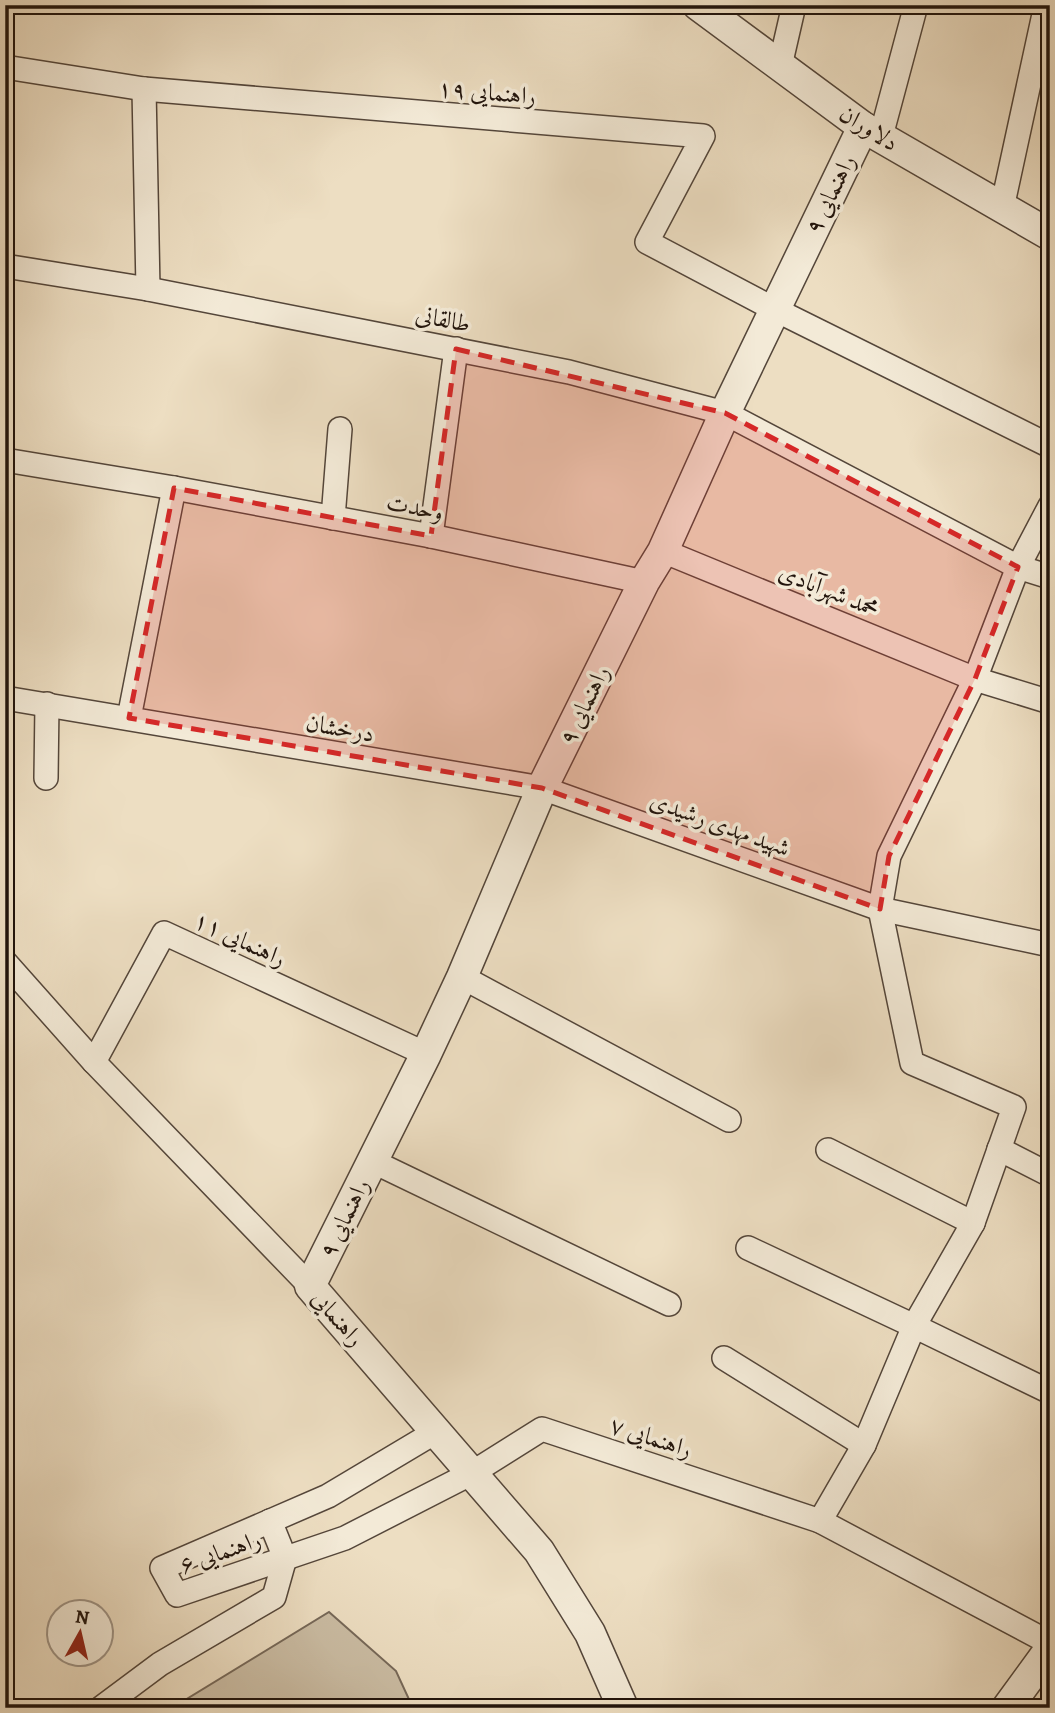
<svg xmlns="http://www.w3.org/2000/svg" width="1055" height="1713" font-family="Alegreya,Amiri,serif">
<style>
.green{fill:#cabca3;stroke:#766858;stroke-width:2}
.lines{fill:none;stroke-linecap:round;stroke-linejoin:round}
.minor-casing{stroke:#54463a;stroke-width:26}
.tertiary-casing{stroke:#54463a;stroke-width:33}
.minor{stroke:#f3ead7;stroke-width:23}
.tertiary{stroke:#f3ead7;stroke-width:30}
.marked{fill:#d62828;fill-opacity:0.2;stroke:#d62828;stroke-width:5;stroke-dasharray:14 9;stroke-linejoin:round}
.labels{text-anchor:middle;stroke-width:7;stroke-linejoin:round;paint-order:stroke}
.street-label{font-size:24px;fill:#21140c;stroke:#f3ead7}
</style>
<rect width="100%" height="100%" fill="#eddec2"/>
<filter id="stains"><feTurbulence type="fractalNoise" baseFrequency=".00286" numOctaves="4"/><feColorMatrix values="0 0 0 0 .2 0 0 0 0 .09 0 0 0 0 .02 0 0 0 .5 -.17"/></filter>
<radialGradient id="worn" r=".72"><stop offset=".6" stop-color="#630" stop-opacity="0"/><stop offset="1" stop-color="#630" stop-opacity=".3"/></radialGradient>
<path class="green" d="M329,1612L396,1671L413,1708H172Z"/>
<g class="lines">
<g class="minor-casing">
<g id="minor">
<path d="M780,66L794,5"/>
<path d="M5,67L144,89L703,136L647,242L774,309L1050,446"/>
<path d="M144,89L148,289"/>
<path d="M881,136L916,5"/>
<path d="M1002,208L1046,5"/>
<path d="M5,266L148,289L569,372L725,413L1018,567L1050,577"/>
<path d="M5,460L174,488L431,536L644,582"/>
<path d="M333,518L340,429"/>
<path d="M431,536L456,349"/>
<path d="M663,551L975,679L1050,702"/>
<path d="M5,698L542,788L880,909L1050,945"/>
<path d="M129,718L174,488"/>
<path d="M46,778L47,704"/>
<path d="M5,962L94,1062L310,1286"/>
<path d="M462,977L729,1120"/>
<path d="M94,1062L164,933L426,1054"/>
<path d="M999,1149L1050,1175"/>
<path d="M828,1150L973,1223"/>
<path d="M372,1161L669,1304"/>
<path d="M748,1248L914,1326L1050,1392"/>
<path d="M724,1358L864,1445"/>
<path d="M437,1431L328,1496L162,1568L177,1595L345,1538L472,1473L542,1429L820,1521L1050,1643"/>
<path d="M820,1521L864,1445L914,1326L973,1223L1014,1107L912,1063L880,909L889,856L975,679L1018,567L1050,506"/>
<path d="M101,1708L160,1664L274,1597L285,1558L270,1521"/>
</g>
</g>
<g class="tertiary-casing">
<g id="tertiary">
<path d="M698,5L863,127L1050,235"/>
<path d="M623,1708L590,1633L539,1551L310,1286L426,1054L462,977L542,788L644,582L663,551L725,413L863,127"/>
<path d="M1007,1708L1050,1649"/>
</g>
</g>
<use href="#minor" class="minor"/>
<use href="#tertiary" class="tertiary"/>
</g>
<path class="marked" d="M456,349L725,413L1018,567L975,679L889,856L880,909L542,788L129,718L174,488L431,536Z"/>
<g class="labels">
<g class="street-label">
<text transform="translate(487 92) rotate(5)" y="8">راهنمایی ۱۹</text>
<text transform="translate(869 128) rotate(32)" y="8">دلاوران</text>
<text transform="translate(830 194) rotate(-64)" y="8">راهنمایی ۹</text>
<text transform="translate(443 319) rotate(11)" y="8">طالقانی</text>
<text transform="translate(415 507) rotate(11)" y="8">وحدت</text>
<text transform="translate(829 590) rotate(22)" y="8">محمد شهرآبادی</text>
<text transform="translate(584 705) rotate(-64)" y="8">راهنمایی ۹</text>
<text transform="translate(340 728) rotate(10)" y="8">درخشان</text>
<text transform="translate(720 824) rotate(20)" y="8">شهید مهدی رشیدی</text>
<text transform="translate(240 939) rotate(25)" y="8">راهنمایی ۱۱</text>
<text transform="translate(344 1218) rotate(-64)" y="8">راهنمایی ۹</text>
<text transform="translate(338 1318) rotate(49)" y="8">راهنمایی</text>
<text transform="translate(651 1437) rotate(18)" y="8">راهنمایی ۷</text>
<text transform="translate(220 1552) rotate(-19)" y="8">راهنمایی ۶</text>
</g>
</g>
<rect width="1055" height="1713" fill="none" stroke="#eddec2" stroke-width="28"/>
<rect x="7" y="7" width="1041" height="1699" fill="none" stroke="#21140c" stroke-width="3.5"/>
<rect x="14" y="14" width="1027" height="1685" fill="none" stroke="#21140c" stroke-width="2"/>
<g transform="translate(80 1633) rotate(8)"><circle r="33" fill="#f3ead7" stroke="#9f9486" stroke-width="2"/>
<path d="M0-5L12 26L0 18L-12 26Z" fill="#8f2418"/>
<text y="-10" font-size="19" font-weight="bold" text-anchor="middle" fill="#21140c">N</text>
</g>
<rect width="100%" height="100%" filter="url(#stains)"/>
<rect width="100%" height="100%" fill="url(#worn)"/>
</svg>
